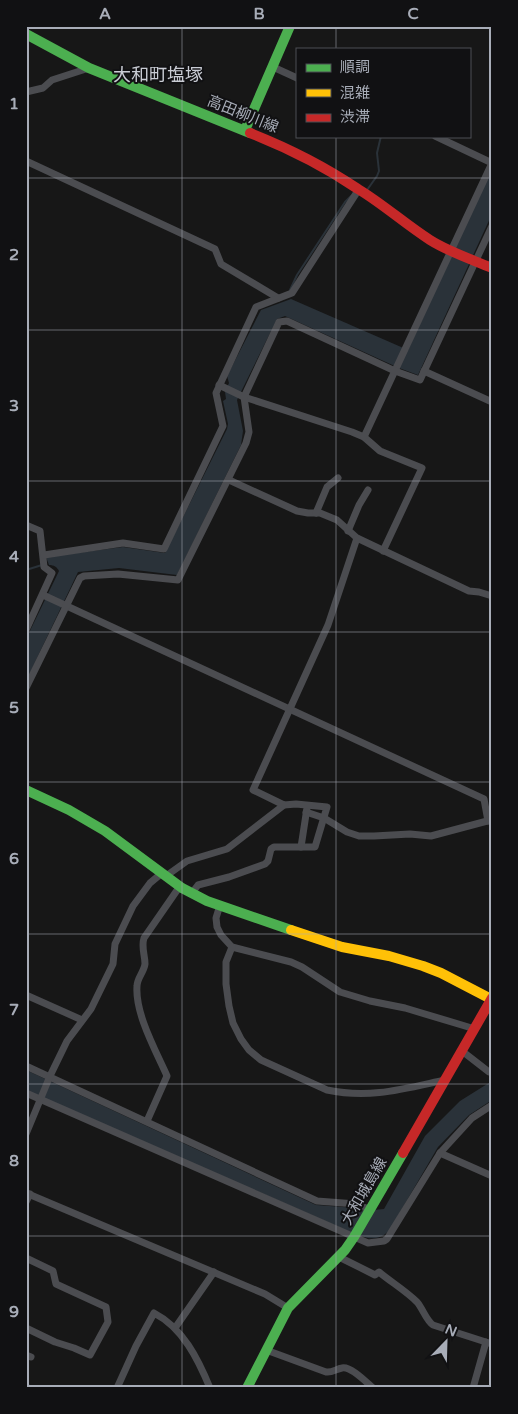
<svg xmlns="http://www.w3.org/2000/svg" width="518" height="1414" font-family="'Varela Round','Noto Sans JP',sans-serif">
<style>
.water{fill:#2a3239}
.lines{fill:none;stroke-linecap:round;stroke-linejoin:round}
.stream{stroke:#2a3239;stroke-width:2}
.street{stroke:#4b4c50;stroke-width:7}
.fast{stroke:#4caf50;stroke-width:10}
.slow{stroke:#ffc107;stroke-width:10}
.jam{stroke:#c62828;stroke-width:10}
.grid{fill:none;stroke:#a8adb8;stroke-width:1;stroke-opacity:0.55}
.labels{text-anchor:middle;stroke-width:4;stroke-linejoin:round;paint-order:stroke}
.street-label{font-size:15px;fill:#a8adb8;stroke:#111113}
.quarter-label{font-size:18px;fill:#c9ccd4;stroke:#111113}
.neatline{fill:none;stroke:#a8adb8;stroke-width:2}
.grid-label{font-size:16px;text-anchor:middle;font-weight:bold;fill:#a8adb8}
</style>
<rect width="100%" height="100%" fill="#171717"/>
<g class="water">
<path d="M492,169V214L418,375L399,368L285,316L277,319L237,400L243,431L241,445L177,575L119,568L78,572L26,681V639L59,571C57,567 54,565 49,565L46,557L123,547L165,553L227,429L228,424L223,401L226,399L225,392L229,383L227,376L261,310L291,299L408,350Z"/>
<path d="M26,1070L316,1205L356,1208L363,1211L384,1209L425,1136L460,1101L492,1081V1100L469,1115L438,1147L389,1231C374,1244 365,1237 348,1231L26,1090Z"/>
</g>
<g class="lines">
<g class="stream">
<path d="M367,190L377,176L379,171L377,153L381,136"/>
<path d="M290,290L297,275L345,202L351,196"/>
<path d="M26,570L42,565"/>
</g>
<g class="street">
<path d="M273,67L297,78"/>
<path d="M26,92L43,88L52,80L89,68"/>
<path d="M26,161L215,249L221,264L278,298"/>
<path d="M424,371L492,402"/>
<path d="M219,385L244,397L352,432L364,437L380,451L422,468L383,551"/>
<path d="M364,437L492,163L435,136"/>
<path d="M229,480L297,511L308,513H320L337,520L357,538L469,591L479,592L492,596"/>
<path d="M316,513L327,487L338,478"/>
<path d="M26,525L40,531L44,567L52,573L26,630"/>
<path d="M348,531L359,505L368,490"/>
<path d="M44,555L123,543L164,549L223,426L216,393L256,307L292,293L359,189"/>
<path d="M43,595L484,799L488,821"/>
<path d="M26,688L80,578L84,576L118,574L178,580L246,443L249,432L244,397L279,322L287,321L395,371L420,380L492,226"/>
<path d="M306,812L324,818L347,832L359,836H374L410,834L431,836L491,820"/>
<path d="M301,847L307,808"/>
<path d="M166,876L187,861L227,849L284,805"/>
<path d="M192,893L198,885L229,877L265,864L268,861L271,849L274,847H315L327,807L296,804L284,805L253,790L328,625L357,538"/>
<path d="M220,905L216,918L217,927L221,935L232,947L291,962L302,967L340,992L370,1001L405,1008L475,1029"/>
<path d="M232,947L226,962V984L229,1006L233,1023L241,1039L249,1050L261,1060L327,1090C370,1099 403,1089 445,1080"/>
<path d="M26,995L82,1020"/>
<path d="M462,1051L489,1072L492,1071"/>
<path d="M26,1066L317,1201L356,1204L371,1210"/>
<path d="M26,1093L368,1243L384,1241L387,1239L440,1153L472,1118L492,1105"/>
<path d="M147,1121L167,1076C156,1051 135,1014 137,986C137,978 144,972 145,964C145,955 141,947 144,938L180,886"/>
<path d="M26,1134L50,1076L67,1041L91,1009L113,964L115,944L133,906L150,883L162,873"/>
<path d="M440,1153L492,1176"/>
<path d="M26,1193L265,1294L288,1308"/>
<path d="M26,1202L30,1194"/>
<path d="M339,1257L375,1275L379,1272C391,1282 406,1291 417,1302C423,1309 426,1320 433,1325L492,1344"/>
<path d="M26,1258L53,1271L56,1284L106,1307L108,1322L90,1355L74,1348L55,1342L26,1328"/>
<path d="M175,1328L214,1272"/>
<path d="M266,1350L326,1372C332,1373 336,1369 342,1368C351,1366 366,1382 373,1388"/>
<path d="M26,1355L31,1357"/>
<path d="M26,1387L28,1388"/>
<path d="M117,1388L136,1346L154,1313C183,1328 198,1359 210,1388"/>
<path d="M473,1388L486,1342"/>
</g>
<g class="fast">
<path d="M26,34L89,68L250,133"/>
<path d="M245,130L290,26"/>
<path d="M26,790L69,810L105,831L182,888L207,901L291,930"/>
<path d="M247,1388L288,1308L345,1250L354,1237L403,1153"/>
</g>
<path class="slow" d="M291,930L342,947L389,956L423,966L441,973L491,999"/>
<g class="jam">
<path d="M250,133C288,148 324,166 358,189C383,204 405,224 430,240C449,252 471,259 492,268"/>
<path d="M403,1153L492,998"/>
</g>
</g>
<path class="grid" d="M182,26V1388M336,26V49M336,136V1388M26,178H492M26,330H492M26,481H492M26,632H492M26,782H492M26,934H492M26,1084H492M26,1236H492"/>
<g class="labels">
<g class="street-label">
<text transform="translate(243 114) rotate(22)" y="5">高田柳川線</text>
<text transform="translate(364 1191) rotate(-60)" y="5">大和城島線</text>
</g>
<g class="quarter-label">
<text x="158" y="81">大和町塩塚</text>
</g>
</g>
<rect width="518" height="1414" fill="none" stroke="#111113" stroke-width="55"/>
<rect x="296" y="48" width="175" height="90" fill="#111113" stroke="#4d4f55"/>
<rect x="306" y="64" width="25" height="8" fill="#4caf50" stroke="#4d4f55"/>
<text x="340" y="72" font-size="15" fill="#a8adb8">順調</text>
<rect x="306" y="89" width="25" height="8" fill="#ffc107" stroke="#4d4f55"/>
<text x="340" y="98" font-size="15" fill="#a8adb8">混雑</text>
<rect x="306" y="114" width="25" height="8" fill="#c62828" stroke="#4d4f55"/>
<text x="340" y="122" font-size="15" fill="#a8adb8">渋滞</text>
<g transform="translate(446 1342) rotate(23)" stroke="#111113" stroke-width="4" paint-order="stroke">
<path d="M0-4L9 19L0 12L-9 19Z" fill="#a8adb8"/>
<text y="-8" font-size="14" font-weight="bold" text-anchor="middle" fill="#a8adb8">N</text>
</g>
<rect x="28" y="28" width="462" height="1358" class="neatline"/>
<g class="grid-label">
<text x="105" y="19">A</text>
<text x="259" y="19">B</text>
<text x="413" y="19">C</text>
<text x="14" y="109">1</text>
<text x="14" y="260">2</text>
<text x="14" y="411">3</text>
<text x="14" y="562">4</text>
<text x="14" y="713">5</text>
<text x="14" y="864">6</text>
<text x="14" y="1015">7</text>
<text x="14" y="1166">8</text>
<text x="14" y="1317">9</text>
</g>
</svg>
